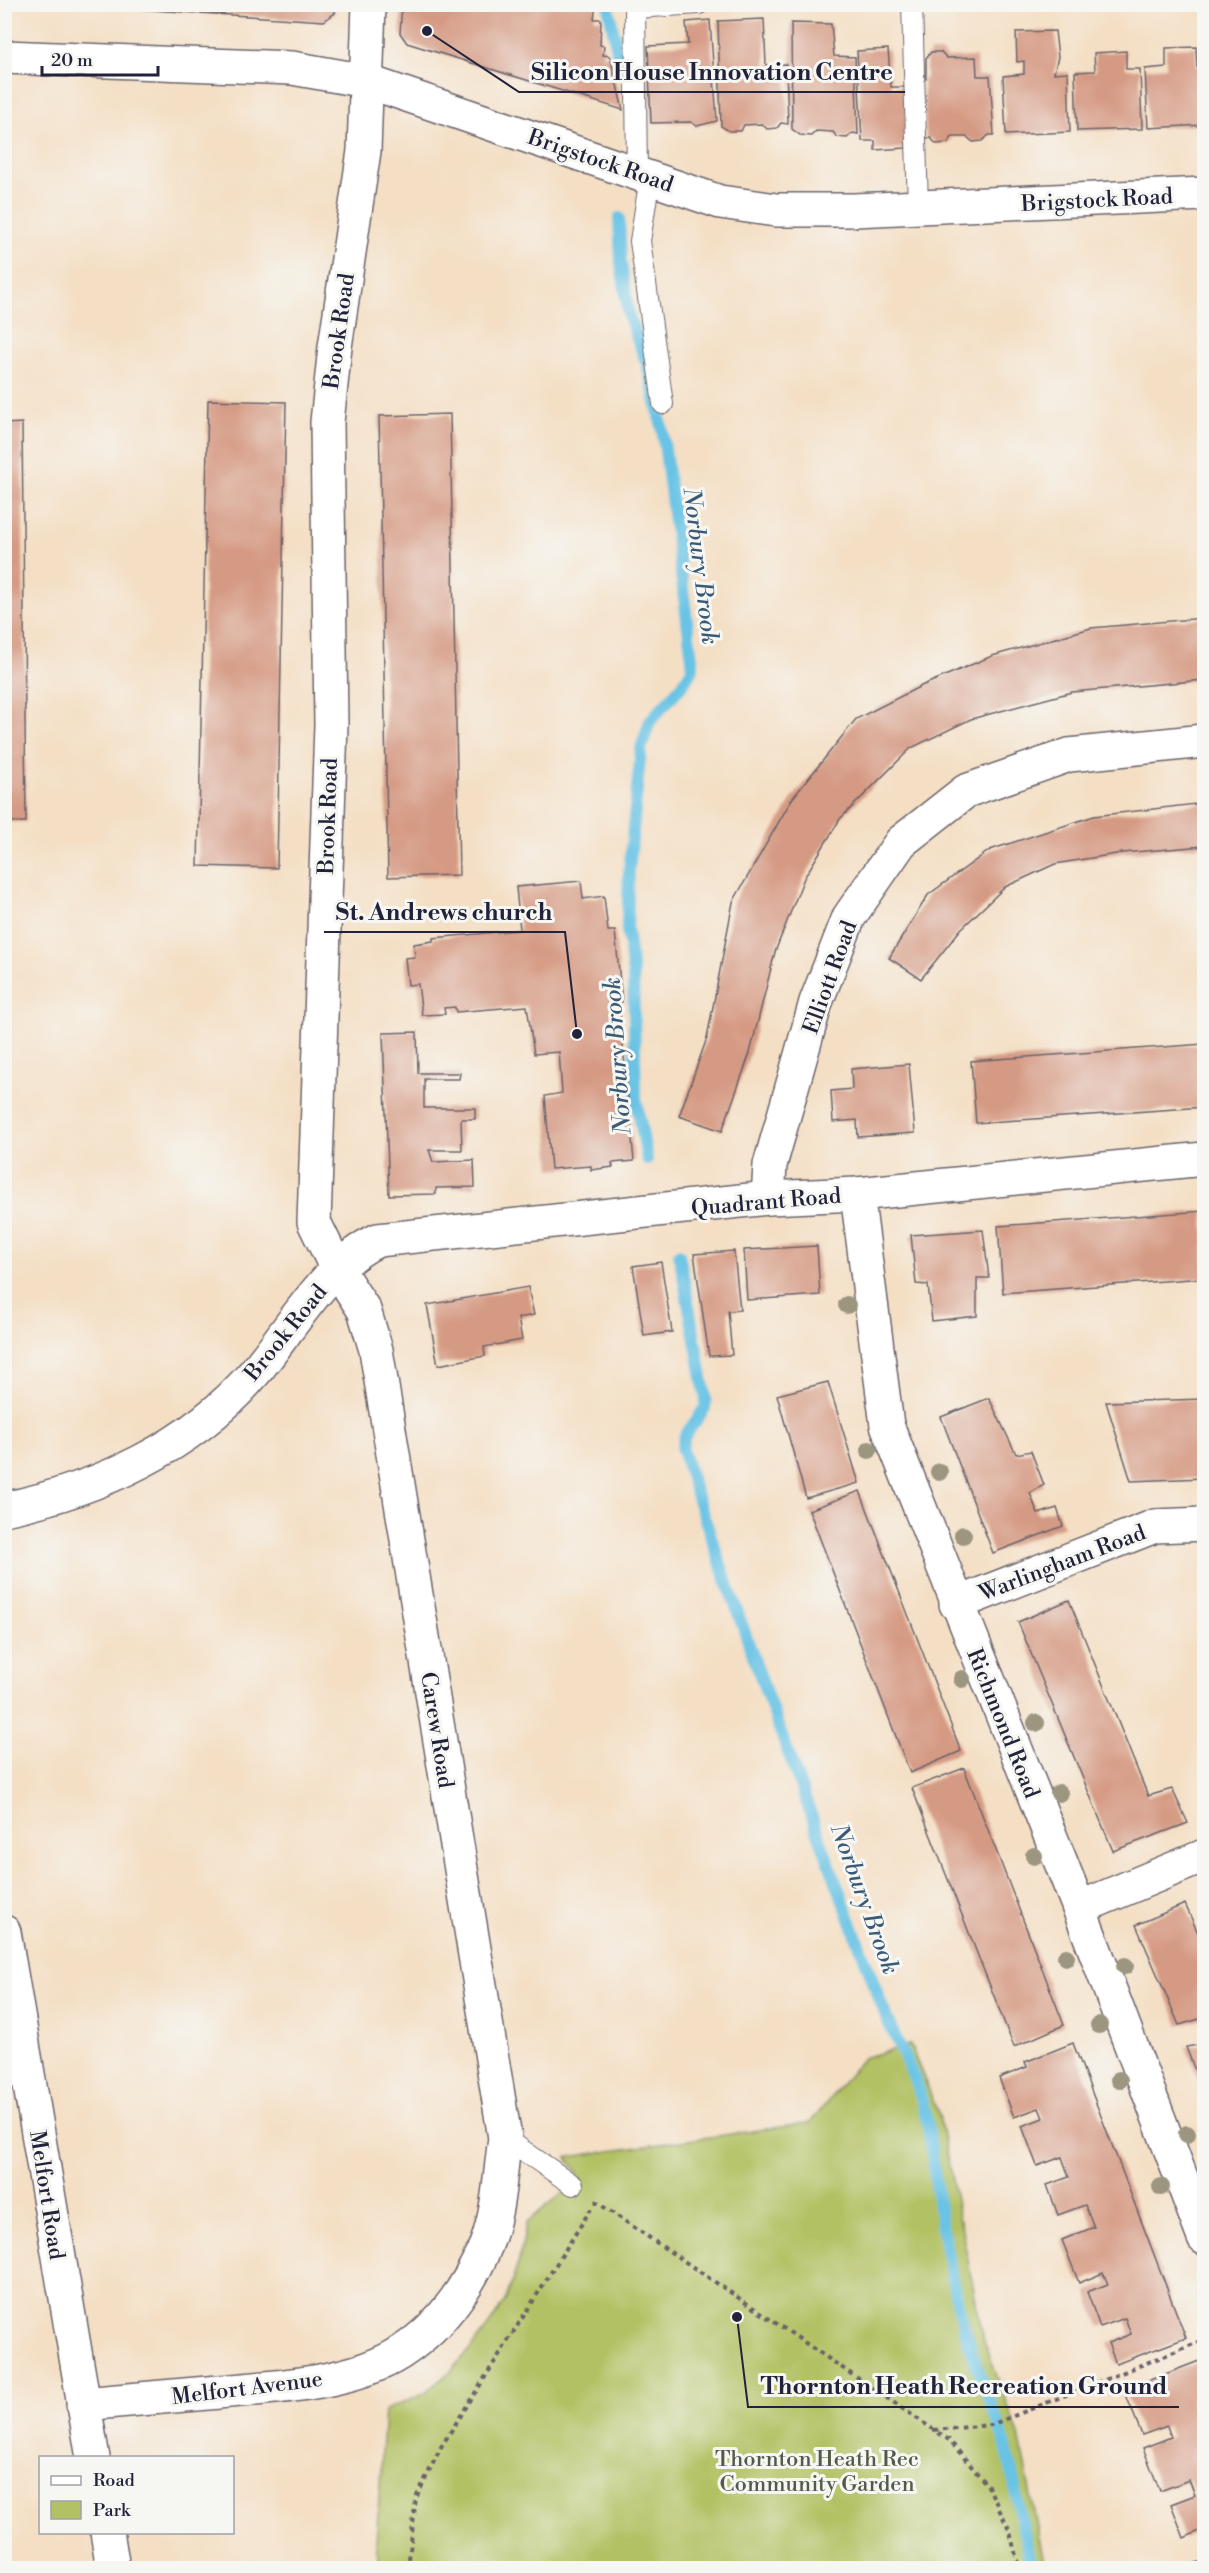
<svg xmlns="http://www.w3.org/2000/svg" width="1209" height="2573" font-family="'Libre Bodoni',serif">
<style>
.green{fill:#b2c163;stroke:#6a724f;stroke-width:1.5}
.lines{fill:none;stroke-linecap:round;stroke-linejoin:round}
.stream{stroke:#67c3e5;stroke-width:12}
.building{fill:#d59a83}
.lane-casing{stroke:#6c646b;stroke-width:22}
.street-casing{stroke:#6c646b;stroke-width:36}
.secondary-casing{stroke:#6c646b;stroke-width:36}
.path{stroke:#6c646b;stroke-width:4;stroke-dasharray:4.5 4.5;stroke-linecap:butt}
.lane{stroke:#fff;stroke-width:20}
.street{stroke:#fff;stroke-width:33}
.secondary{stroke:#fff;stroke-width:33}
.tree{fill:#9c9681}
.labels{text-anchor:middle;stroke-width:6;stroke-linejoin:round;paint-order:stroke}
.street-label{font-size:22px;fill:#22223b;stroke:#f6f6f2}
.park-label{font-size:22px;fill:#545a49;stroke:#f6f6f2}
.water-label{font-size:24px;font-style:italic;fill:#3a5a76;stroke:#f6f6f2}
.leader{fill:none;stroke:#22223b;stroke-width:2}
.callout-dot{fill:#22223b;stroke:#f6f6f2;stroke-width:2}
.callout-label{font-size:24px;text-anchor:middle;font-weight:bold;fill:#22223b;stroke:#f6f6f2;stroke-width:6;stroke-linejoin:round;paint-order:stroke}
</style>
<rect width="100%" height="100%" fill="#f6f6f2"/>
<filter id="ink" filterUnits="userSpaceOnUse"><feTurbulence type="fractalNoise" baseFrequency=".0167" numOctaves="2"/><feDisplacementMap in="SourceGraphic" scale="12" xChannelSelector="R" yChannelSelector="G"/><feConvolveMatrix kernelMatrix="1 2 1 2 8 2 1 2 1" color-interpolation-filters="sRGB"/></filter>
<filter id="wash" filterUnits="userSpaceOnUse"><feTurbulence type="fractalNoise" baseFrequency=".008" numOctaves="4" result="noise"/><feDisplacementMap in="SourceGraphic" scale="24" xChannelSelector="R" yChannelSelector="G"/><feGaussianBlur stdDeviation="1.35" result="paint"/><feColorMatrix in="noise" values="0 0 0 0 0 0 0 0 0 0 0 0 0 0 0 0 0 1.4 0 .05"/><feComposite in="paint" operator="in"/></filter>
<g filter="url(#wash)">
<rect width="100%" height="100%" fill="#f4dfc5"/>
<path class="green" d="M910,2045L939,2115L984,2341L1019,2435L1045,2568H380L376,2542L385,2410L424,2393L453,2369L483,2334L506,2299L519,2261L527,2222L581,2178L567,2157L810,2123L863,2058Z"/>
<g class="lines">
<g class="stream">
<path d="M608,4L621,72"/>
<path d="M619,218L621,263L629,317L647,364L662,427L693,667L683,684L650,721L641,749L629,870L627,929L633,974L636,1098L647,1159"/>
<path d="M679,1254L706,1399L705,1408L684,1437L682,1449L697,1497L773,1712L887,2019L918,2087L928,2125L941,2222L956,2298L970,2347L1007,2448L1031,2568"/>
</g>
</g>
<g id="blocks">
<g class="building">
<path d="M137,4H335V13L324,21L137,9Z"/>
<path d="M402,4H596L594,19H601L600,45L604,46L603,55L610,56L623,110L407,43L400,33Z"/>
<path d="M764,19L766,65L786,64L788,124L781,123L777,128L767,129L762,124L744,125L741,131H729L721,126L718,21Z"/>
<path d="M710,20L717,121L697,126L691,122L651,123L648,46L688,44L686,22Z"/>
<path d="M791,23L831,24L834,56L855,57L858,134L853,133L847,138L837,137L833,132L816,131L811,136L800,135L792,129Z"/>
<path d="M1055,31L1058,57L1054,73L1068,72L1070,132L1006,135L1003,76L1024,74V61L1017,62L1016,32Z"/>
<path d="M1196,47L1197,67H1204V125L1148,128L1145,69L1166,67V48Z"/>
<path d="M888,49L891,87H906V148L875,150V141H862L857,51Z"/>
<path d="M1126,51V69H1140L1142,129L1077,131L1075,72L1095,71L1094,53Z"/>
<path d="M931,52H941L947,58L976,57L977,76H990L994,135H989L982,141L973,142L967,137H952L948,143L936,144L931,138H926L923,79H926V58Z"/>
<path d="M208,400L286,402L277,868L198,866Z"/>
<path d="M450,414L459,875L388,877L379,416Z"/>
<path d="M22,423L26,822H4V424Z"/>
<path d="M1204,618V680L1072,692L971,719L911,748L840,819L804,878L775,952L750,1053L722,1131L679,1116L707,1038L733,902L792,799L856,719L921,686L992,656L1091,628Z"/>
<path d="M1204,803V846L1122,853L1055,864L1005,887L961,929L921,979L889,958L928,895L990,850L1094,816Z"/>
<path d="M581,881L583,899L604,896L608,931H615L622,1002L619,1003L634,1161L612,1163L613,1167L591,1170V1166L551,1169L545,1096L562,1093L559,1052L534,1054L527,1006L456,1012L455,1007L444,1008L445,1014L422,1015L418,984L408,985L405,958L415,957L414,944L433,941V938L520,930L516,887Z"/>
<path d="M417,1032L418,1073H460L459,1079H424V1108H475V1119H461L462,1150H429L433,1162L474,1160L475,1187L436,1188V1194L389,1195L383,1033Z"/>
<path d="M1204,1044V1107L976,1123L971,1061Z"/>
<path d="M909,1064L915,1133L858,1137L857,1120L833,1122L831,1091L852,1089L851,1069Z"/>
<path d="M1204,1211V1278L1003,1293L998,1226Z"/>
<path d="M983,1230L989,1278H977V1316L932,1321L928,1285L916,1284L911,1235Z"/>
<path d="M817,1246L820,1295L747,1300L744,1250Z"/>
<path d="M734,1251L740,1310L728,1311L732,1355L709,1356L694,1254Z"/>
<path d="M661,1262L672,1332L644,1336L633,1266Z"/>
<path d="M528,1287L534,1315L518,1318L522,1340L484,1347L485,1356L438,1365L427,1305Z"/>
<path d="M828,1382L859,1483L806,1498L777,1395Z"/>
<path d="M989,1398L1016,1454L1031,1451L1044,1485L1030,1493L1038,1514L1057,1508L1063,1526L993,1553L941,1417Z"/>
<path d="M1204,1399V1478L1131,1481L1106,1402Z"/>
<path d="M860,1491L961,1751L910,1773L809,1510Z"/>
<path d="M1069,1600L1148,1796L1172,1789L1188,1823L1113,1851L1018,1622Z"/>
<path d="M964,1768L1064,2025L1014,2047L912,1788Z"/>
<path d="M1185,1904L1198,1933L1204,1931V2022L1203,2018L1179,2025L1136,1925Z"/>
<path d="M1073,2043L1186,2338L1116,2364L1108,2343L1131,2334L1125,2318L1100,2327L1087,2292L1108,2284L1103,2273L1079,2283L1062,2240L1094,2227L1085,2205L1058,2215L1047,2185L1069,2177L1062,2157L1037,2166L1022,2126L1043,2118L1039,2108L1014,2117L999,2078L1027,2067L1025,2062Z"/>
<path d="M1204,2044V2094L1186,2047Z"/>
<path d="M1199,2361L1204,2375V2529L1184,2538L1171,2504L1195,2495L1189,2480L1160,2491L1143,2448L1171,2437L1167,2426L1142,2435L1124,2390Z"/>
<path d="M1204,2560V2568H1188L1187,2566Z"/>
</g>
</g>
</g>
<g filter="url(#ink)">
<use href="#blocks" fill-opacity="0" stroke="#6c646b" stroke-width="1.5"/>
<g class="lines">
<g class="lane-casing">
<g id="lane">
<path d="M912,4L918,207"/>
<path d="M637,173L635,8L699,4"/>
<path d="M650,177L640,241L663,404"/>
<path d="M505,2138L573,2185"/>
</g>
</g>
<g class="street-casing">
<g id="street">
<path d="M857,1194L887,1425L1079,1908L1204,2238"/>
<path d="M768,1198L770,1165L816,1002L849,917L901,842L966,791L1069,755L1204,741"/>
<path d="M4,1509C99,1489 192,1447 255,1372C290,1330 327,1263 378,1240L768,1198L857,1194L1204,1159"/>
<path d="M956,1604L1155,1526L1204,1524"/>
<path d="M1079,1908L1204,1856"/>
<path d="M4,1932L93,2458"/>
<path d="M83,2404C129,2400 174,2396 219,2392C275,2387 351,2384 400,2353C440,2327 468,2288 486,2245C499,2212 500,2172 505,2138L376,1350L364,1310L337,1269L314,1222L331,725L327,422L335,347L364,151L369,4"/>
<path d="M107,2532L113,2568"/>
</g>
</g>
<g class="secondary-casing">
<path id="secondary" d="M4,57L292,68L366,81L720,202L776,210H854L1204,194"/>
</g>
<g class="path">
<path d="M595,2201L949,2440L988,2486L1010,2532L1019,2568"/>
<path d="M934,2430L991,2425L1204,2340"/>
<path d="M408,2568L416,2498L441,2447L591,2209"/>
</g>
<use href="#lane" class="lane"/>
<use href="#street" class="street"/>
<use href="#secondary" class="secondary"/>
</g>
<g class="tree">
<circle cx="847" cy="1305" r="9"/>
<circle cx="869" cy="1450" r="9"/>
<circle cx="939" cy="1472" r="9"/>
<circle cx="963" cy="1535" r="9"/>
<circle cx="962" cy="1679" r="9"/>
<circle cx="1036" cy="1723" r="9"/>
<circle cx="1059" cy="1793" r="9"/>
<circle cx="1034" cy="1856" r="9"/>
<circle cx="1066" cy="1957" r="9"/>
<circle cx="1125" cy="1966" r="9"/>
<circle cx="1099" cy="2025" r="9"/>
<circle cx="1119" cy="2080" r="9"/>
<circle cx="1187" cy="2134" r="9"/>
<circle cx="1161" cy="2187" r="9"/>
</g>
</g>
<g class="labels">
<g class="street-label">
<text transform="translate(601 160) rotate(19)" y="8">Brigstock Road</text>
<text transform="translate(1097 199) rotate(-3)" y="8">Brigstock Road</text>
<text transform="translate(338 331) rotate(-82)" y="8">Brook Road</text>
<text transform="translate(327 816) rotate(-88)" y="8">Brook Road</text>
<text transform="translate(829 977) rotate(-70)" y="8">Elliott Road</text>
<text transform="translate(766 1201) rotate(-5)" y="8">Quadrant Road</text>
<text transform="translate(285 1332) rotate(-51)" y="8">Brook Road</text>
<text transform="translate(1062 1562) rotate(-21)" y="8">Warlingham Road</text>
<text transform="translate(1004 1723) rotate(68)" y="8">Richmond Road</text>
<text transform="translate(438 1730) rotate(81)" y="8">Carew Road</text>
<text transform="translate(48 2195) rotate(81)" y="8">Melfort Road</text>
<text transform="translate(247 2387) rotate(-7)" y="8">Melfort Avenue</text>
</g>
<g class="park-label">
<text x="817" y="2466">Thornton Heath Rec<tspan x="817" dy="25">Community Garden</tspan></text>
</g>
<g class="water-label">
<text transform="translate(701 566) rotate(83)" y="8">Norbury Brook</text>
<text transform="translate(617 1056) rotate(-94)" y="8">Norbury Brook</text>
<text transform="translate(865 1899) rotate(70)" y="8">Norbury Brook</text>
</g>
</g>
<path class="leader" d="M427 31L519 92H905M577 1034L565 932H324M737 2317L748 2407H1179"/>
<g class="callout-dot">
<circle cx="427" cy="31" r="6"/>
<circle cx="577" cy="1034" r="6"/>
<circle cx="737" cy="2317" r="6"/>
</g>
<g class="callout-label">
<text x="712" y="80">Silicon House Innovation Centre</text>
<text x="444" y="920">St. Andrews church</text>
<text x="964" y="2394">Thornton Heath Recreation Ground</text>
</g>
<rect width="1209" height="2573" fill="none" stroke="#f6f6f2" stroke-width="24"/>
<rect x="39" y="2456" width="195" height="78" fill="#f6f6f2" stroke="#a1a1a9" stroke-width="1.5"/>
<rect x="51" y="2476" width="30" height="9" fill="#ffffff" stroke="#a1a1a9" stroke-width="1.5"/>
<text x="93" y="2486" font-size="18" fill="#22223b">Road</text>
<rect x="51" y="2501" width="30" height="18" fill="#b2c163" stroke="#a1a1a9" stroke-width="1.5"/>
<text x="93" y="2516" font-size="18" fill="#22223b">Park</text>
<path d="M42 66v9h116v-9" fill="none" stroke="#22223b" stroke-width="3"/>
<text x="51" y="66" font-size="18" fill="#22223b" stroke="#f6f6f2" stroke-width="4.5" paint-order="stroke">20 m</text>
</svg>
